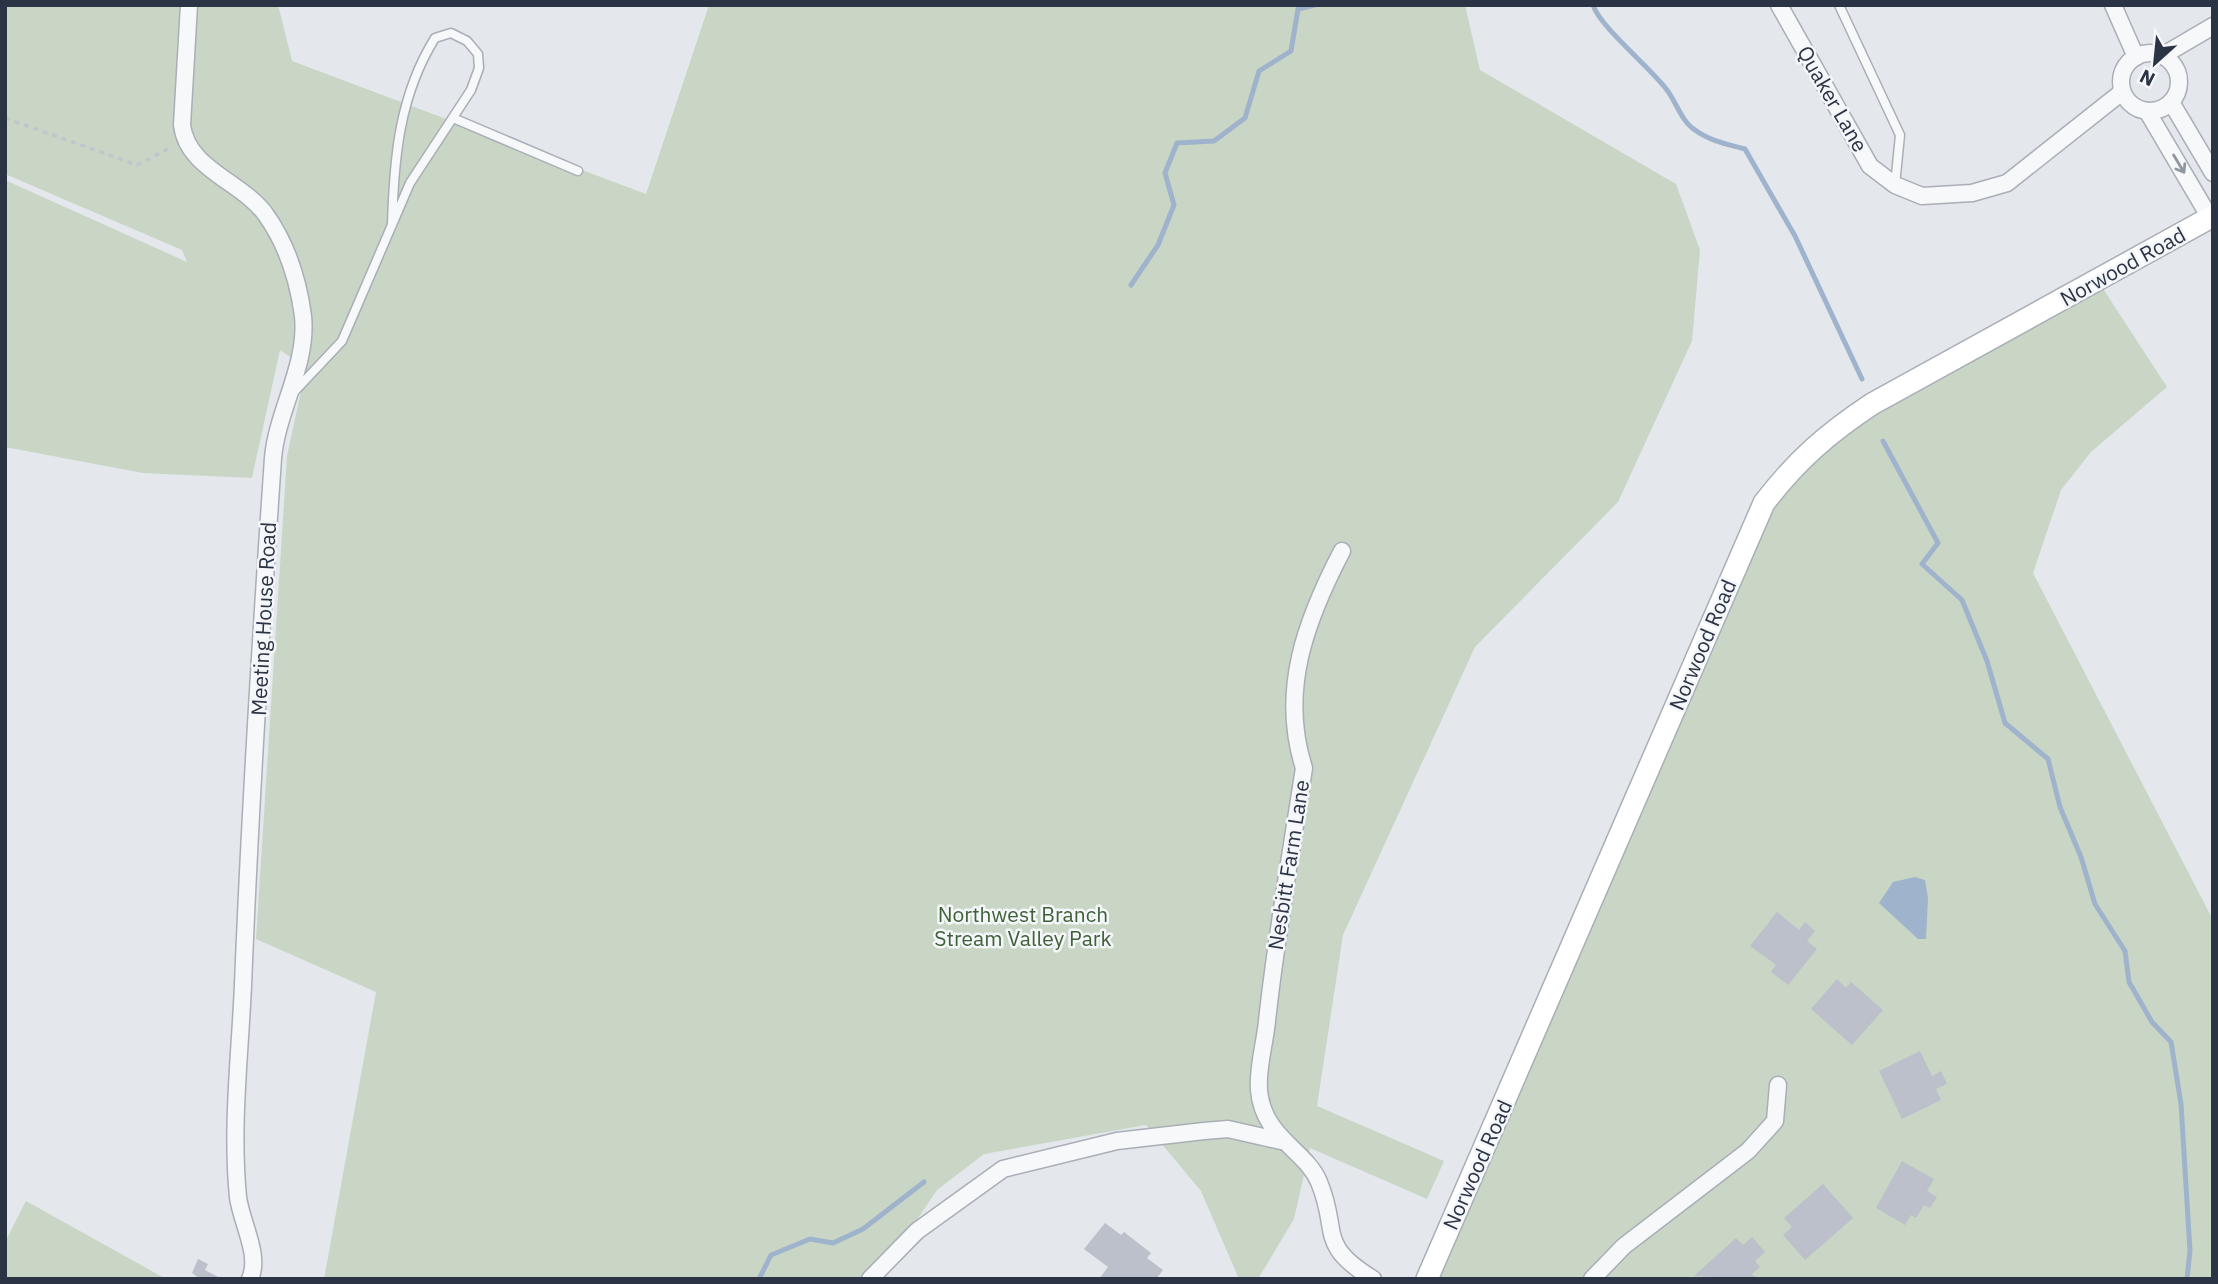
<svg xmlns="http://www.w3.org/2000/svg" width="2218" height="1284" font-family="'IBM Plex Sans',sans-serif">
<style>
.green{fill:#c9d6c5}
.water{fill:#9fb4cc}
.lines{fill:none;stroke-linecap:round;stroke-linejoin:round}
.stream{stroke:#9fb4cc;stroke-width:5}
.building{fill:#bbc0ca}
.lane-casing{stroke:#a9aeb7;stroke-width:11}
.street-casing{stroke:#a9aeb7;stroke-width:19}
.secondary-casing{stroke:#a9aeb7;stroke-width:24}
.path{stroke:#c2c5cb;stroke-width:3.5;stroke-dasharray:5 5;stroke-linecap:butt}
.lane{stroke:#f7f8fa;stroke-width:8}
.street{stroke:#f7f8fa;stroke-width:16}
.secondary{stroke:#fff;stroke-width:21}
.oneway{stroke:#9196a0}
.labels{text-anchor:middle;stroke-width:5;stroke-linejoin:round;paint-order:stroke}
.street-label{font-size:21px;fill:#2b3445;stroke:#f4f6f9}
.park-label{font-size:21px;fill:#3f6138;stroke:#f4f6f9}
</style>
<rect width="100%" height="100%" fill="#e4e7ec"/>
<g class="green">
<path d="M5,5H278L292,61L646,194L709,5H1465L1480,70L1676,184L1700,250L1692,341L1618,502L1475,647L1343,935L1317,1106L1444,1161L1427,1199L1310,1148L1294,1219L1258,1279H1239L1201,1191L1146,1125L984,1154L937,1190L891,1258L886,1279H324L376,992L256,939L287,456L306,368L280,350L252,478L143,473L5,447V180L187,262L182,250L5,174Z"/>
<path d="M2098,281L2167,387L2091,452L2061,490L2033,573L2213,920V1279H1427L1764,503L1827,434Z"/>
<path d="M26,1201L166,1279H5V1242Z"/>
</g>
<path class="water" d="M1915,877L1925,880L1928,898L1926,939H1918L1879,903L1893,882Z"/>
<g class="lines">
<g class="stream">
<path d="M1593,5C1600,27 1650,67 1667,90C1676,102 1682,122 1695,130C1710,141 1727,144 1745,149L1795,236L1862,379"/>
<path d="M1131,285L1158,245L1174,205L1165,173L1177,143L1214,141L1245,118L1259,71L1291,51L1298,9L1315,5"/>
<path d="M1883,441L1938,543L1922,564L1962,600L1987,661L2005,723L2048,759L2060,807L2081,857L2095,904L2125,951L2129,982L2152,1022L2171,1042L2181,1104L2190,1251L2187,1279"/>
<path d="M759,1279L771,1255L810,1239L833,1243L863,1229L924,1182"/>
</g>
</g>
<g class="building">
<path d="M1777,912L1799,930L1805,922L1815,931L1807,941L1817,949L1788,985L1771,972L1776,965L1750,946Z"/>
<path d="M1837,979L1846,988L1851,982L1883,1010L1852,1045L1811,1009Z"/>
<path d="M1920,1051L1932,1076L1941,1071L1947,1084L1936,1089L1941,1100L1902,1119L1879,1071Z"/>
<path d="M1902,1161L1934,1179L1927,1191L1937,1197L1930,1208L1924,1205L1916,1218L1911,1215L1905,1225L1876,1208Z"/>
<path d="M1823,1184L1853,1218L1805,1260L1783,1235L1792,1227L1784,1218Z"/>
<path d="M1105,1223L1121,1235L1124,1232L1151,1253L1147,1258L1163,1270L1156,1279H1099L1108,1267L1084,1249Z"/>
<path d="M1752,1237L1765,1252L1755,1261L1760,1267L1752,1274L1757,1279L1694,1276L1736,1238L1743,1245Z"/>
<path d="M198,1259L208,1264L205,1270L222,1279H200L192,1273Z"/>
</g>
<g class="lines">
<g class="lane-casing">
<g id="lane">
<path d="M1839,5L1900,135L1895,185"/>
<path d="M453,118L578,171"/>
<path d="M293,393L342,341L410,183L471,90L479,68L478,54L467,41L451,33L435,38C399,96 394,158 392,225"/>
</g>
</g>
<g class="street-casing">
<g id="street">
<path d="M189,5L182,125C187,169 243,182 266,215C288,246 298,279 303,316C308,365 277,411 273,458C261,633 250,809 243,985C240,1054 231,1127 238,1197C241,1222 261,1255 250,1279"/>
<path d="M1779,5L1870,166L1895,185L1922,196L1972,193L2007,183L2122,92"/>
<path d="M2113,5L2136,57"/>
<circle cx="2150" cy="82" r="29"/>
<path d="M2162,56L2213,26"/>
<path d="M2171,102L2213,173"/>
<path d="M2147,111L2210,218"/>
<path d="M1342,551C1306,620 1279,691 1304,768C1291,853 1276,937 1267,1021C1265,1043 1257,1069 1259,1090C1263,1138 1306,1150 1319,1182C1340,1232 1316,1244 1373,1279"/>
<path d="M870,1279L917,1231L1003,1169L1117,1141L1204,1131L1228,1129L1281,1141"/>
<path d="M1592,1279L1624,1246L1748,1151L1775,1121L1778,1085"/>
</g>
</g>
<g class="secondary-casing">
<path id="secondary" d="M1427,1279L1764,503C1797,460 1827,434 1872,404L2213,216"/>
</g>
<path class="path" d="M5,118L137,165L172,147"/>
<use href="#lane" class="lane"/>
<use href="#street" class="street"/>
<use href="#secondary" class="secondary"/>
</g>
<defs><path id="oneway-shaft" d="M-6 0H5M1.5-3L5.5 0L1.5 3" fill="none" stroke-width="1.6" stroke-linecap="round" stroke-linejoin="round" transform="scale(1.75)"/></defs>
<use class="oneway" href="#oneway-shaft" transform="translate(2179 164) rotate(59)"/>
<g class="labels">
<g class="street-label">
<text transform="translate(1832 99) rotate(60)" y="7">Quaker Lane</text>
<text transform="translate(2123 267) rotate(-29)" y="7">Norwood Road</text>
<text transform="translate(264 619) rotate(-87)" y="7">Meeting House Road</text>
<text transform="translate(1703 645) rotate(-67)" y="7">Norwood Road</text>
<text transform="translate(1289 865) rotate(-81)" y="7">Nesbitt Farm Lane</text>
<text transform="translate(1478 1165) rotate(-66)" y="7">Norwood Road</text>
</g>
<g class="park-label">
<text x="1023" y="922">Northwest Branch<tspan x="1023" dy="24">Stream Valley Park</tspan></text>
</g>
</g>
<rect width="2218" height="1284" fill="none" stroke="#2b3445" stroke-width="14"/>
<g transform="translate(2155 63) rotate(207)" stroke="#f4f6f9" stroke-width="5" paint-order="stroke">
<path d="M0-5L12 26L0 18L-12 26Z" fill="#2b3445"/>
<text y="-10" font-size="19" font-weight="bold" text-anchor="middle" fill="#2b3445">N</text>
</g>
</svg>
